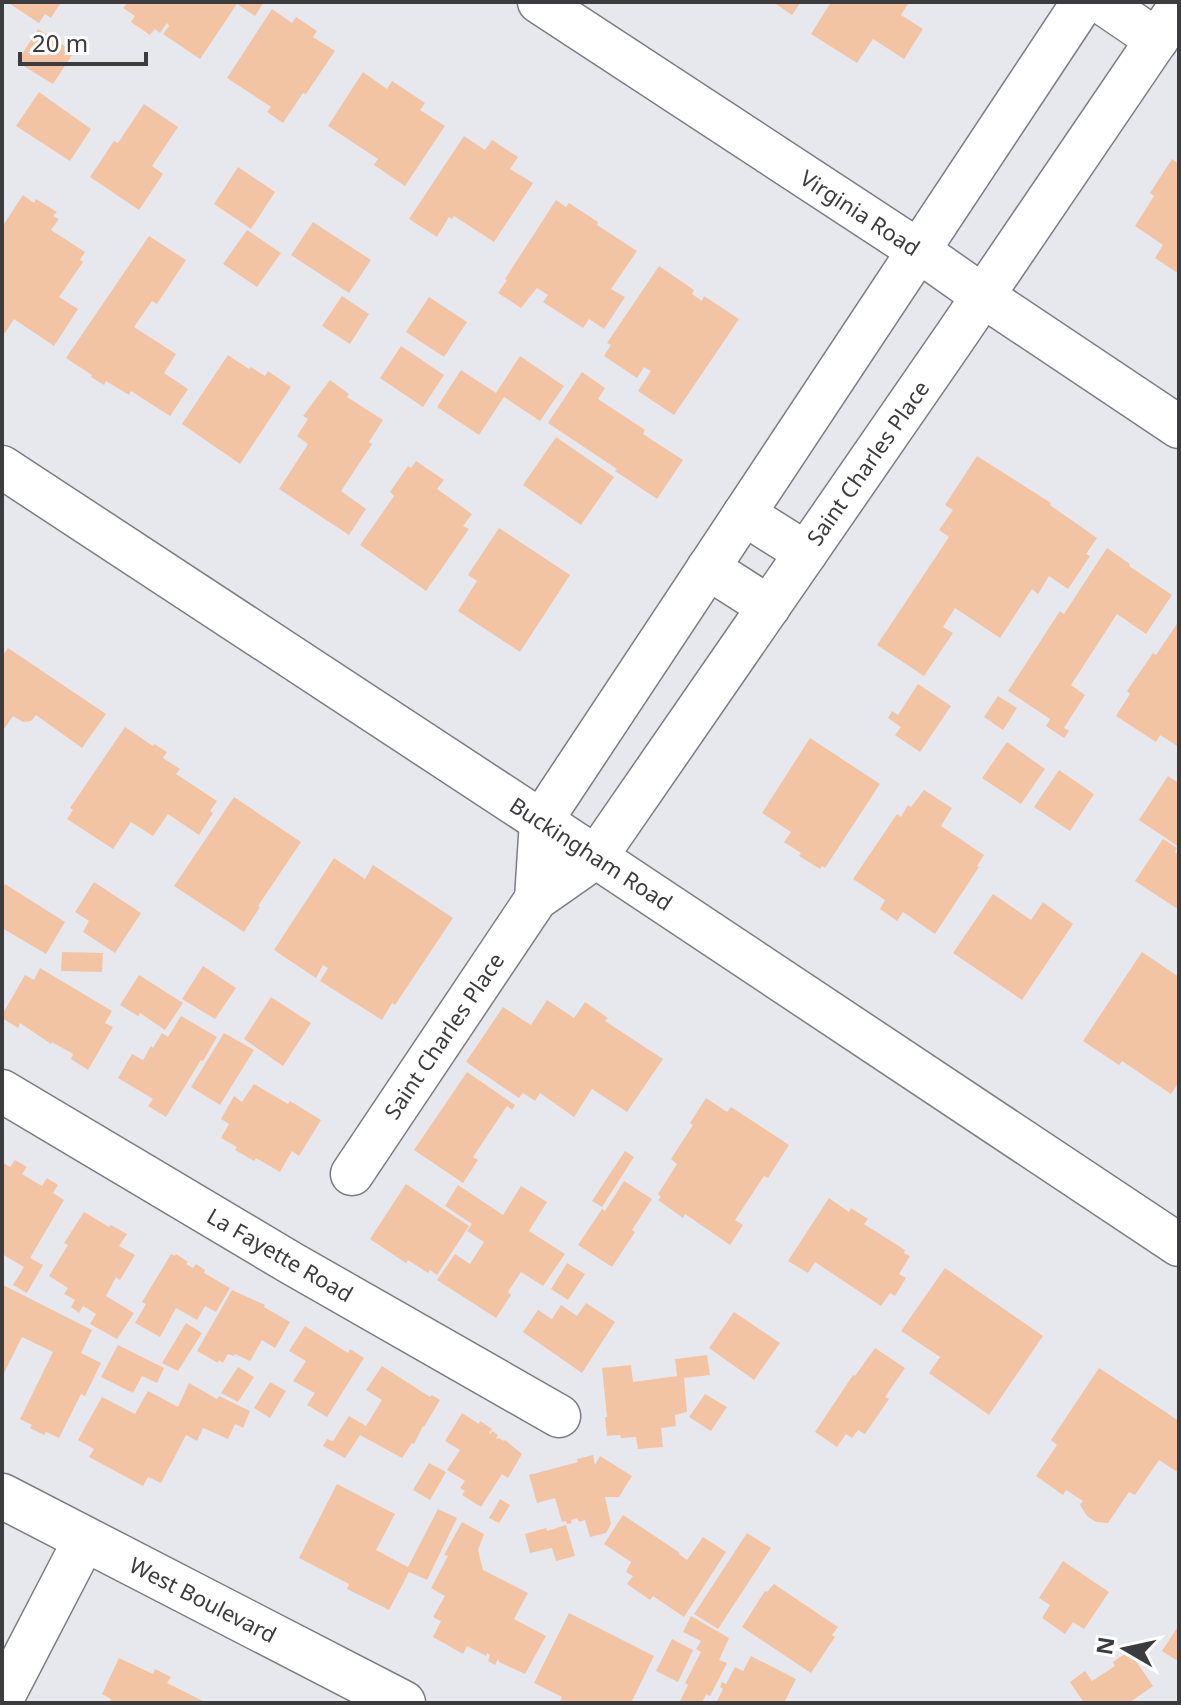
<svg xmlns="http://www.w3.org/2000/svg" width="1181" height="1705" font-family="'Noto Sans',sans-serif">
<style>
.building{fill:#f3c4a3}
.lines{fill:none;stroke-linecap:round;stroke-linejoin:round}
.minor-casing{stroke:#7c7c82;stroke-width:45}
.tertiary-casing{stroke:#7c7c82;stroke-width:47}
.minor{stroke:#fff;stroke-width:42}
.tertiary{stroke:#fff;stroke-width:44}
.labels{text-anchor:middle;stroke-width:6;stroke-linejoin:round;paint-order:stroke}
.street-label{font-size:22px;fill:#3c3c3f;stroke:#fff}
</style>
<rect width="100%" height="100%" fill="#e7e8ee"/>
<g class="building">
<path d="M11,2H61L51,18L45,14L39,23L10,4Z"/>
<path d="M128,2H264L255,16L237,4L200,59L163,34L169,26L167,23L160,33L155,29L150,35L131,22L135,16L123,8Z"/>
<path d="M773,2H801L792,15Z"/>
<path d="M831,2H909L901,15L923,29L904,59L873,39L857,63L811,34Z"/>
<path d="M272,9L292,23L296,17L317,31L313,37L335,51L306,94L303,93L283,123L267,112L271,107L227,78Z"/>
<path d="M38,29L74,52L53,84L17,62Z"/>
<path d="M363,72L387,89L392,81L425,103L420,110L445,126L405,186L374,165L378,159L328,126Z"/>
<path d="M39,92L91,129L70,161L16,126Z"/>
<path d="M144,104L178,127L152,166L163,174L139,210L90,177L114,141L118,143Z"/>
<path d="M464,136L485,150L492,140L518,157L510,169L533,183L494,242L454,216L452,219L449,217L437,237L409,219Z"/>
<path d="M1172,159L1179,164V274L1155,258L1163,245L1135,226L1154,196L1150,193Z"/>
<path d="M238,167L275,192L251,229L214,204Z"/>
<path d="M23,195L34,203L36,199L57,212L53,216L59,219L51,230L85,252L80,260L83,262L59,297L78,309L54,346L14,319L5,333L2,331V227Z"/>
<path d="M556,200L566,207L569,203L598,222L597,225L637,251L611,289L625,297L604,329L589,319L583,328L543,302L548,295L537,288L521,308L498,293L507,280L505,279Z"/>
<path d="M313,222L371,260L349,293L291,255Z"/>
<path d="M247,230L281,253L257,287L223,264Z"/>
<path d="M149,236L186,260L157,304L152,301L134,327L176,354L164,373L188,389L170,416L131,391L129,395L106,381L104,385L91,377L92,375L66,358Z"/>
<path d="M659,266L694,290L692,294L702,301L704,296L739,319L674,415L638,391L651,371L644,367L637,378L604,356L611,345L607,343Z"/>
<path d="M342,296L369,314L350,344L322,326Z"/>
<path d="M429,297L467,322L444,357L406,332Z"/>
<path d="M401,346L444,375L423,407L380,378Z"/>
<path d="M228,355L249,369L251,367L265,376L268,371L291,387L240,464L182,424Z"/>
<path d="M520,356L564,386L540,421L504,397L479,435L437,407L461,370L496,393Z"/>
<path d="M582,372L605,388L598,399L645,430L643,434L683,460L657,499L615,471L617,469L548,423Z"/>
<path d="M330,380L349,394L347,397L383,420L369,442L372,444L341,491L366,509L349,535L279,489L308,444L297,436L308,419L303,416Z"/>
<path d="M556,437L614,477L581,525L523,485Z"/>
<path d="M977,456L1051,503L1050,505L1097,538L1086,554L1090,556L1068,589L1049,576L1038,594L1032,589L1000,638L955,608L943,627L953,633L924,676L877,645L949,537L939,530L953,510L945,505Z"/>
<path d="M416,461L444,480L437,489L472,514L463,526L469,529L426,591L360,545L394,496L390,492L408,466L411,468Z"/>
<path d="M499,528L570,575L520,652L458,611L477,581L468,575Z"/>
<path d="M1107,548L1130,564L1129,566L1172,595L1146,634L1117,614L1071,685L1085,695L1064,728L1069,731L1064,738L1046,726L1050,719L1008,691L1060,611L1064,614Z"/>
<path d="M1179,621V747L1160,735L1156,742L1116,716L1130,694L1127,691L1153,653L1156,655Z"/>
<path d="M8,648L106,714L82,748L36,715L31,721L23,722L13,716L2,732V657Z"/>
<path d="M918,684L951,706L920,752L895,735L901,727L888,718L892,711L898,715Z"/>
<path d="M998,696L1017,708L1003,730L984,717Z"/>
<path d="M125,727L153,746L154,744L167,752L163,758L180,769L176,774L217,801L210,811L213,813L199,835L168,814L153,836L131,822L113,849L67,819L73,810L70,808Z"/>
<path d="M810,738L880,784L825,868L822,866L820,869L799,856L801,853L784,842L791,832L762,813Z"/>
<path d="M1007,742L1045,769L1021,804L982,778Z"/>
<path d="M1059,770L1094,794L1070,831L1034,807Z"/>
<path d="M1168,776L1179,783V847L1139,820Z"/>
<path d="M924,790L952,808L941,826L984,855L977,866L979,867L935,934L903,912L897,921L880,909L885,900L853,879L897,814L901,817L908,805L911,807Z"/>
<path d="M234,797L301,842L258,906L260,907L244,932L174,886Z"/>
<path d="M1163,839L1177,848L1175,852L1179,855V910L1135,881Z"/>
<path d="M334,858L365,879L373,865L453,918L395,1005L392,1003L382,1020L320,981L328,968L323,965L316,978L274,950Z"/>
<path d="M94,882L141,913L115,953L83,932L89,921L75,912Z"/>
<path d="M5,884L65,922L46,954L2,928V890Z"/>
<path d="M993,894L1031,920L1043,902L1073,924L1022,1000L953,953Z"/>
<path d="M62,952L103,953L102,972L61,971Z"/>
<path d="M1142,952L1179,977V1082L1171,1094L1122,1061L1119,1065L1083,1041Z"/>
<path d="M203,966L236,988L215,1019L182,999Z"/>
<path d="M40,968L112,1011L105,1023L113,1027L88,1070L71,1059L73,1054L52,1042L51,1044L20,1023L18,1028L2,1018V1015L25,975L34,980Z"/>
<path d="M139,975L183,1003L165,1030L140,1013L138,1016L120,1005Z"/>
<path d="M271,997L311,1023L283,1066L244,1039Z"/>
<path d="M547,1000L574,1018L585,1002L608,1018L605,1021L663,1059L627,1112L592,1089L574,1117L540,1093L535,1101L523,1093L519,1098L466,1062L503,1007L531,1025Z"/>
<path d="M181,1016L217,1037L203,1061L201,1060L166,1117L148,1106L153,1099L118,1078L132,1054L143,1060L151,1046L153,1048L162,1033L168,1037Z"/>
<path d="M224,1033L254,1050L220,1105L191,1087Z"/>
<path d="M467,1072L515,1105L512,1110L507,1106L473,1157L478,1160L463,1183L414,1150Z"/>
<path d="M254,1084L288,1104L290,1101L321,1120L299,1156L292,1151L280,1172L256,1158L254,1161L235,1150L237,1147L221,1138L229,1124L221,1119L234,1096L242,1102Z"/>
<path d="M706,1098L727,1112L731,1107L789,1145L768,1178L764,1176L735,1220L743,1225L730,1245L685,1214L683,1218L658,1200L661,1197L658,1194L677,1164L671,1159L693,1125L690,1123Z"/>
<path d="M625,1151L634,1157L602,1207L592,1201Z"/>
<path d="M15,1160L27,1167L22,1174L42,1186L47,1178L58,1185L53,1193L64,1200L30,1258L43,1265L27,1293L13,1285L24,1267L2,1254V1162L10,1167Z"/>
<path d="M624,1181L652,1199L632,1230L635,1232L612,1267L578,1245L602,1209L605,1211Z"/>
<path d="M406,1184L469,1226L437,1275L430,1270L428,1273L408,1260L406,1263L370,1239Z"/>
<path d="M458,1185L503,1215L521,1186L547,1202L529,1231L565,1254L543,1286L521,1272L508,1292L511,1295L496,1318L437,1280L455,1254L470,1264L484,1242L467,1231L472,1224L445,1206Z"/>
<path d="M829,1198L849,1212L851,1208L868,1219L864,1224L905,1250L904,1253L910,1256L899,1274L906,1278L895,1296L890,1293L881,1306L815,1262L808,1273L788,1261Z"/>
<path d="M84,1212L109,1227L111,1225L127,1234L119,1246L135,1255L120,1280L116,1277L106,1296L134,1313L117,1339L90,1324L96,1314L83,1306L79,1313L71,1307L75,1300L64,1294L68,1288L49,1276L68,1245L64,1243Z"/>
<path d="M171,1254L175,1256L176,1254L188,1262L186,1264L193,1268L196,1264L205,1270L204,1273L230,1288L216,1312L205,1306L197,1320L176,1308L160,1337L135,1323L146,1304L142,1302Z"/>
<path d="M567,1263L585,1274L568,1300L551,1289Z"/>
<path d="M945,1268L1043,1336L989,1415L929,1373L940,1357L901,1331Z"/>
<path d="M3,1285L92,1330L81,1353L101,1363L85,1396L81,1394L59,1438L46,1432L44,1435L30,1428L32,1425L20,1419L53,1352L22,1337L2,1377Z"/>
<path d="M232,1290L265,1305L264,1307L290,1322L275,1348L262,1340L250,1361L235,1354L234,1356L228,1354L223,1363L219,1360L218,1363L197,1351Z"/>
<path d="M586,1303L615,1322L582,1373L523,1332L538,1310L552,1319L561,1305L577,1316Z"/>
<path d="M734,1312L780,1343L754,1380L709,1348Z"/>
<path d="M186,1323L202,1333L178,1371L162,1363Z"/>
<path d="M305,1326L348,1353L350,1349L364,1358L327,1417L307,1405L315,1393L293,1381L306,1361L289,1351Z"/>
<path d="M118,1345L164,1368L157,1383L142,1376L133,1393L101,1377Z"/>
<path d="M875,1348L905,1368L885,1397L889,1399L865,1434L858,1430L852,1438L846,1434L837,1447L815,1432L853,1375L855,1376Z"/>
<path d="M707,1355L710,1375L684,1378L687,1412L675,1415L676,1426L661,1428L663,1447L638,1449L636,1437L621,1438L620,1435L607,1436L605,1417H607L602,1368L631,1365L633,1382L677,1376L675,1359Z"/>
<path d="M382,1366L430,1397L432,1395L440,1400L424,1427L423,1426L414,1444L412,1443L402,1458L360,1435L345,1458L323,1446L327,1439L333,1441L349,1416L366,1426L382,1400L366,1390Z"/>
<path d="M238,1367L254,1377L238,1402L221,1393Z"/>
<path d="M1099,1368L1179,1421V1473L1159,1460L1135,1495L1129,1492L1108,1523L1096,1522L1087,1516L1080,1505L1083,1501L1066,1490L1063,1495L1036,1476L1057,1445L1051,1440Z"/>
<path d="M270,1382L286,1391L270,1418L254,1408Z"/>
<path d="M189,1383L217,1399L219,1396L250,1411L243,1428L235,1424L228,1439L203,1428L197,1441L186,1435L161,1483L148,1477L143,1486L89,1457L94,1449L78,1440L102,1397L135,1414L148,1391L178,1407Z"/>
<path d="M705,1394L727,1407L711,1431L689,1417Z"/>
<path d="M462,1413L479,1424L480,1421L492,1429L489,1433L491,1434L492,1431L498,1435L496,1439L499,1438L504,1441L505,1440L522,1454L508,1478L502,1474L481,1507L462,1495L465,1491L460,1488L465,1481L447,1470L460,1450L445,1441Z"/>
<path d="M593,1455L595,1465L600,1456L632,1476L619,1497H605L611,1524L606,1533L590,1537L585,1520L579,1522L577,1518L571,1520L572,1523L567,1524L566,1521L562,1522L555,1498L537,1503L529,1475L578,1462L577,1459Z"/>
<path d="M429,1463L446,1472L430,1500L413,1490Z"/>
<path d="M337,1484L395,1514L376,1550L408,1567L438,1509L457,1518L427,1580L409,1572L389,1610L347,1589L349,1584L299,1558Z"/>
<path d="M500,1499L510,1505L499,1523L489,1518Z"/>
<path d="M623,1515L680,1553L679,1554L687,1560L703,1537L726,1552L684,1617L653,1596L650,1600L627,1584L633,1576L626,1572L631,1562L604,1544Z"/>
<path d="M462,1522L484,1534L478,1550L483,1570L528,1593L514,1619L546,1636L525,1674L499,1662L498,1659L495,1665L488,1661L490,1655L487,1653L486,1656L467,1646L463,1654L433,1637L441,1621L433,1617L445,1596L431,1588L448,1556L444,1555Z"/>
<path d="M566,1525L575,1556L556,1561L552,1548L530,1553L525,1534L546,1528L547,1531Z"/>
<path d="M747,1533L771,1548L718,1629L694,1614Z"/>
<path d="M1063,1561L1109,1592L1084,1629L1073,1622L1065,1634L1042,1618L1050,1605L1039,1598Z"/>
<path d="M774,1584L838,1627L832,1635L835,1637L811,1673L742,1627L765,1591L767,1592Z"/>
<path d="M569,1613L654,1656L631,1703H565L560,1701L562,1697L534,1683Z"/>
<path d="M691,1616L729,1638L719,1660L727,1663L710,1696L706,1694L702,1703H679L688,1685L685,1683L701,1652L696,1649L701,1641L683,1632Z"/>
<path d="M1179,1625V1662L1162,1651Z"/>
<path d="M672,1639L693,1650L678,1682L656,1671Z"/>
<path d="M1129,1651L1153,1686L1129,1703H1084L1070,1682L1085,1671L1092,1681L1115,1666L1113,1662Z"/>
<path d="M751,1656L796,1679L784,1703H716L723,1689L720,1687L722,1682L726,1684L735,1667L743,1671Z"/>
<path d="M119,1658L153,1674L155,1669L171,1677L167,1683L207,1703H109L111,1699L102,1694Z"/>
</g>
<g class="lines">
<g class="minor-casing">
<g id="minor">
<path d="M539,2L919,251L983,296L1179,427"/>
<path d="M1101,2L1157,40"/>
<path d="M2,467L596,857L1179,1245"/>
<path d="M744,514L806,553"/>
<path d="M708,568L769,607"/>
<path d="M536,899L541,821L1083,2"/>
<path d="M2,1091L291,1263L559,1416"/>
<path d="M352,1174L536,899L596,857L957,334L1179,7"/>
<path d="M2,1699L85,1539"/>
</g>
</g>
<g class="tertiary-casing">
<path id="tertiary" d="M2,1496L403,1703"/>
</g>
<use href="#minor" class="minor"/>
<use href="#tertiary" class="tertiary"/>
</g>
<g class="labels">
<g class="street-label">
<text transform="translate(860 213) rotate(33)" y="8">Virginia Road</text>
<text transform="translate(868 463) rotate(-55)" y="8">Saint Charles Place</text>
<text transform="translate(591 854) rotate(33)" y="8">Buckingham Road</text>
<text transform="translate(444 1036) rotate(-56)" y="8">Saint Charles Place</text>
<text transform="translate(280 1255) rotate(30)" y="8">La Fayette Road</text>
<text transform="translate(203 1600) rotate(27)" y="8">West Boulevard</text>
</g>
</g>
<rect width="1181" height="1705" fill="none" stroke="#3c3c3f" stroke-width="8"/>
<g transform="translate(1125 1649) rotate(279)" stroke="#ffffff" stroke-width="6" paint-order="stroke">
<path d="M0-6L14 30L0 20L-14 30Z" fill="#3c3c3f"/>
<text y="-12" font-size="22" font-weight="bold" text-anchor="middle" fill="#3c3c3f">N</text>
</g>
<path d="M20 52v12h126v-12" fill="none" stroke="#3c3c3f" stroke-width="4"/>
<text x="32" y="52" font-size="24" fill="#3c3c3f" stroke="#ffffff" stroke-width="6" paint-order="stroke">20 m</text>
</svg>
